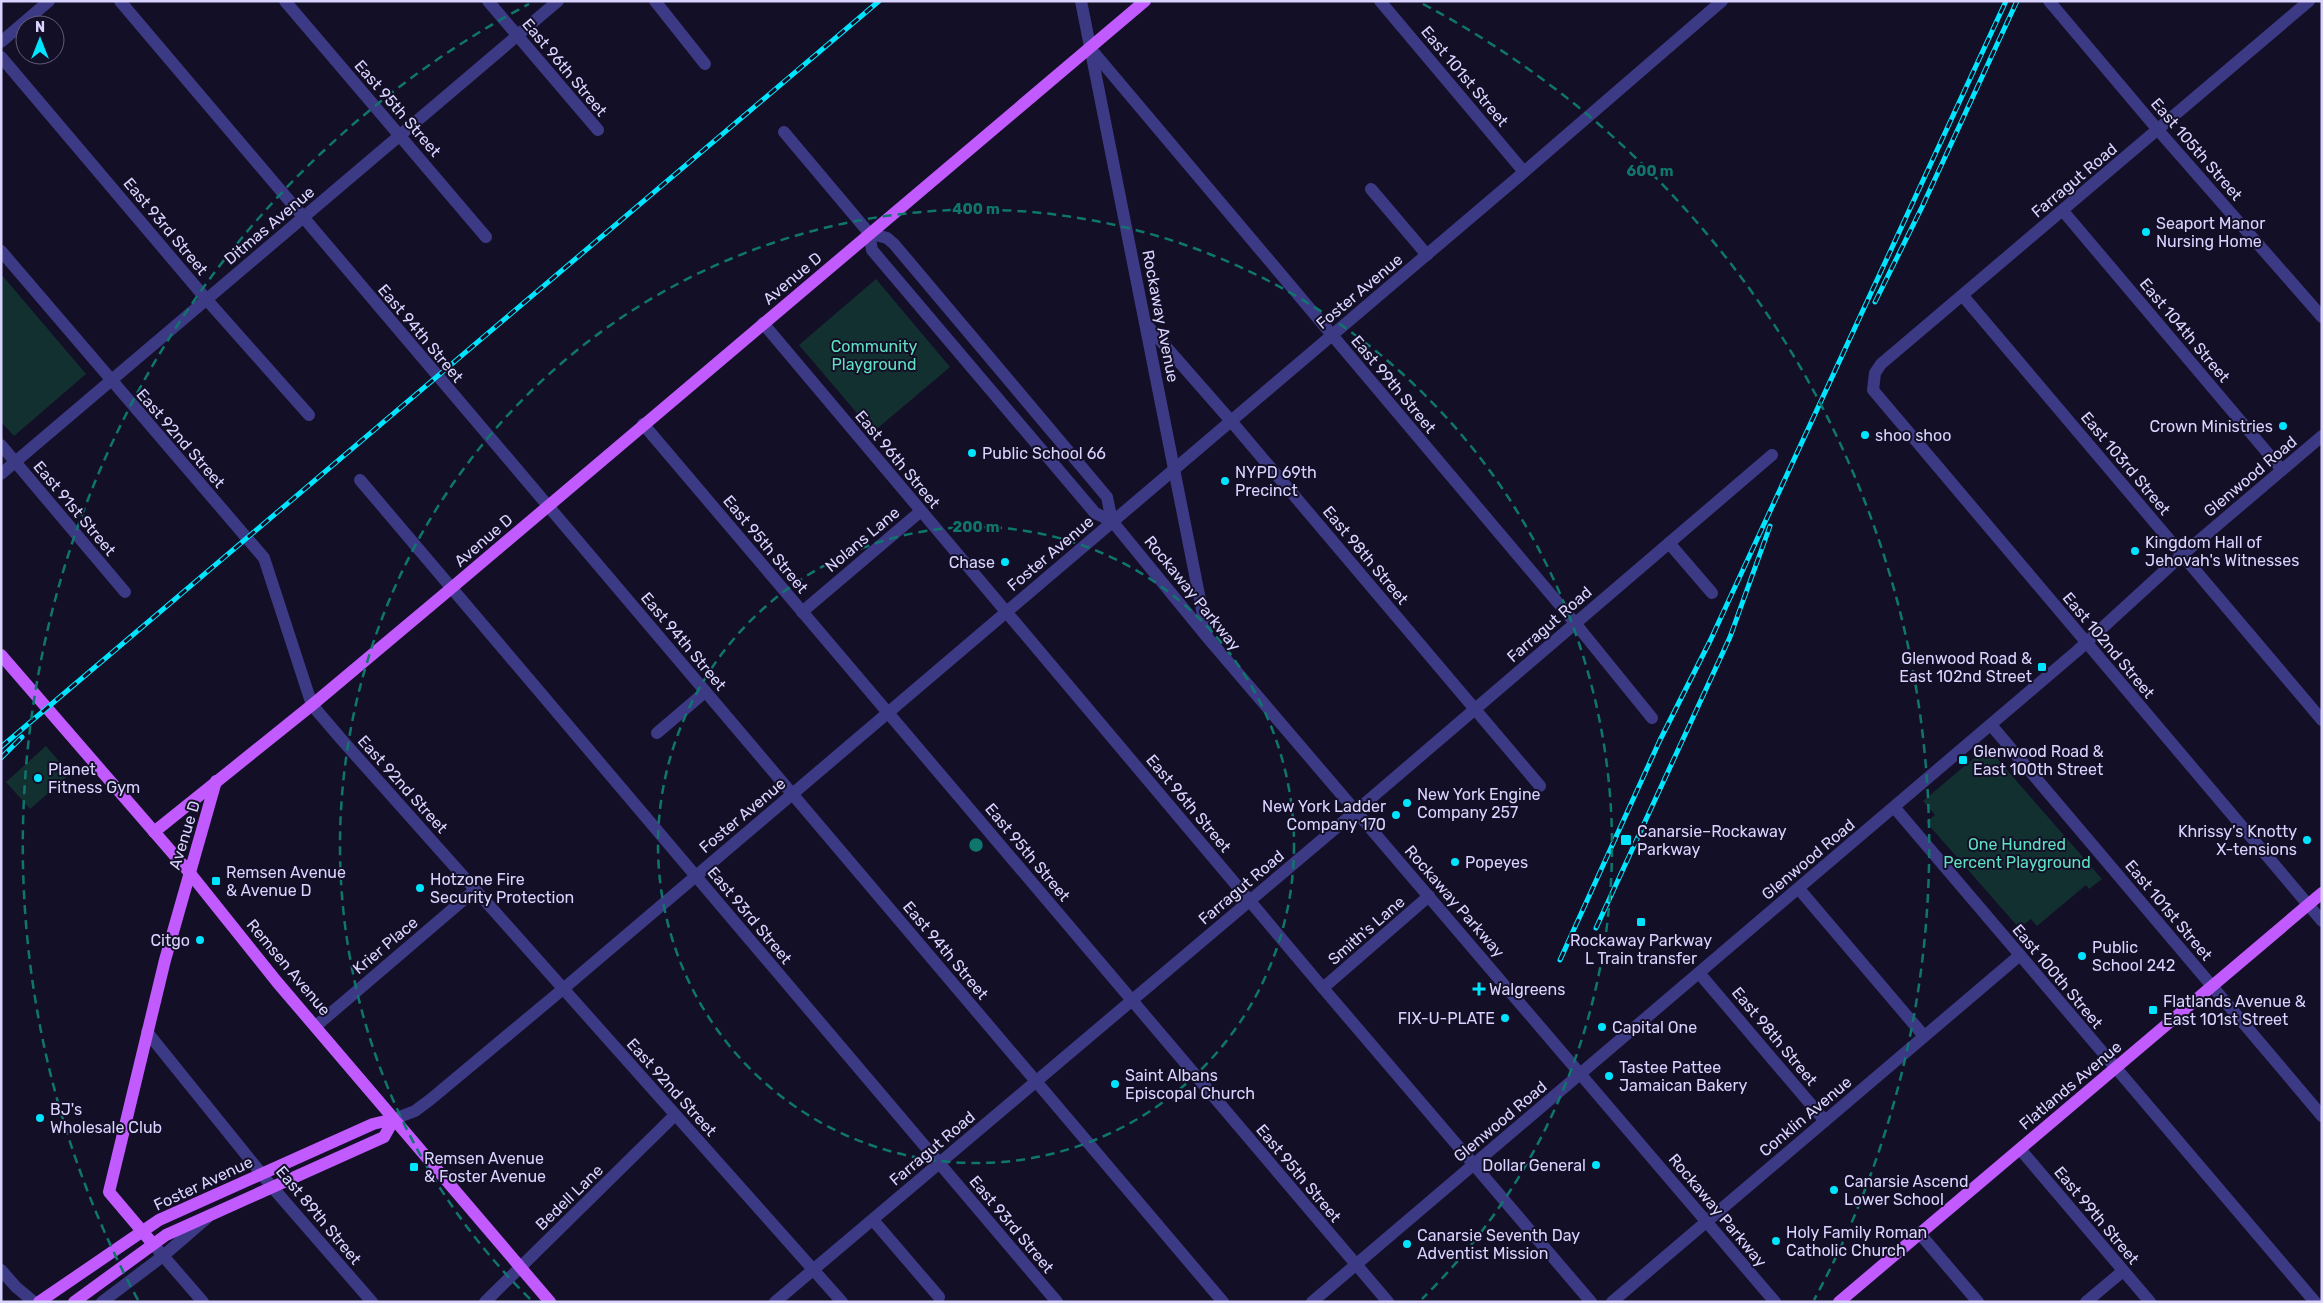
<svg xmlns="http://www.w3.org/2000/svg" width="2323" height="1303" font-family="Rubik,sans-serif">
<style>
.green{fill:#12302f}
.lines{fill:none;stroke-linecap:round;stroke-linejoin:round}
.minor{stroke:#3d3a85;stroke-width:12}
.major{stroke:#c25bff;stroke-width:12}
.rail-casing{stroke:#00e5ff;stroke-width:5}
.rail{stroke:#130f26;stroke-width:3;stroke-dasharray:9;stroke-linecap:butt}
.ring{fill:none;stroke:#0f766e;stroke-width:2.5;stroke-dasharray:9 6}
.poi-dot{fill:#00e5ff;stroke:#130f26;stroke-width:2}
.labels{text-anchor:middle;stroke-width:4;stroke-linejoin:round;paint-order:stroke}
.street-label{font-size:16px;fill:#d9d4ff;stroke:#130f26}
.poi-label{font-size:16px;fill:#d9d4ff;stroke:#130f26;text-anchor:start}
.park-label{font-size:16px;fill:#5fe0c0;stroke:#130f26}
.centre{fill:#0f766e;stroke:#130f26;stroke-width:2.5}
.ring-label{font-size:15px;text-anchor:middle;font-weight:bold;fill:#0f766e;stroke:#130f26;stroke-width:4;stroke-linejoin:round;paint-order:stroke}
</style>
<rect width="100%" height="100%" fill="#130f26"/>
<g class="green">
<path d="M1,274L86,374L14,436L1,422Z"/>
<path d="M876,279L950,367L873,432L799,345Z"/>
<path d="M46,746L70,774L30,809L6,782Z"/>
<path d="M1987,747L2102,879L2089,889L2086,885L2037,926L2031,919L2019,928L1926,822L1935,815L1923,801Z"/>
</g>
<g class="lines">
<g class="minor">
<path d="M120,1L1223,1302"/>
<path d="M285,1L486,237"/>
<path d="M488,1L598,130"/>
<path d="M655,1L705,64"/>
<path d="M1081,1L1207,635"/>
<path d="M1380,1L1524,172"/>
<path d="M2049,1L2158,130L2322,317"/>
<path d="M2309,1L1881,364L1875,373L1873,390L2322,921"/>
<path d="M1,42L49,1"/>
<path d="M1090,48L1575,623L1652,718"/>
<path d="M1,57L207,300L309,415"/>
<path d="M784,132L869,233L872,250L1095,513L1112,521L1207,637L1775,1302"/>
<path d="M1371,189L1427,255"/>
<path d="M2063,211L2282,470"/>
<path d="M869,233L887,238L894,244L1107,497L1112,521"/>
<path d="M1,251L264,558L312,705L342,740L842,1302"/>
<path d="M1963,296L2322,720"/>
<path d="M763,323L1323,988L1591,1302"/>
<path d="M1146,324L1231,421L1540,786"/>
<path d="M643,424L1388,1302"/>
<path d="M1,445L125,592"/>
<path d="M1,474L558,1"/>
<path d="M360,480L1057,1302"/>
<path d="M1669,543L1712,593"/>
<path d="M802,612L921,511"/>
<path d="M1991,725L2322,1116"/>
<path d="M657,733L705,692"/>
<path d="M1894,807L2315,1302"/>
<path d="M1799,889L1924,1036"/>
<path d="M1699,973L1825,1121"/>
<path d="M1323,988L1429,896"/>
<path d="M316,1026L475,890"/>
<path d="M147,1032L273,1188L372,1302"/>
<path d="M394,1119L415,1111L431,1099L563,989L1524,172L1722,1"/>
<path d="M2020,1149L2150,1302"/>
<path d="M873,1220L939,1297"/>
<path d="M1920,1234L1978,1302"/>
<path d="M158,1250L203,1302"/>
<path d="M1,1270L16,1287L34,1302"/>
<path d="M102,1302L163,1256L207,1218"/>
<path d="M485,1302L675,1115"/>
<path d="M775,1302L1356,811L1772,455"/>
<path d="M1312,1302L2077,651L2182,555L2322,436"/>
<path d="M1612,1302L2020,955"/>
<path d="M2086,1302L2123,1271"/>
</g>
<g class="major">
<path d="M1,655L189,872L277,982L550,1302"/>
<path d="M154,832L312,705L442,596L1145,1"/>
<path d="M153,1244L109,1192L165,960L216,781"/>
<path d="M39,1302L159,1220L373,1124L394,1119"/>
<path d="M74,1302L166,1235L384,1137L394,1119"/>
<path d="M1839,1302L2322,893"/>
</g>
<g class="rail-casing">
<g id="rail">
<path d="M1875,302L1922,207L2017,1"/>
<path d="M1,747L879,1"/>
<path d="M1,758L22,737"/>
<path d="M1596,928L1730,637L1770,526"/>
<path d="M1560,960L1660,740L1710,641L2006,1"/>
</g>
</g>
<use href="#rail" class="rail"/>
</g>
<g class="ring">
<circle cx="976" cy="845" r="318"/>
<path d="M530 1299A636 636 0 1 1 1422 1299"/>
<path d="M138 1300A953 953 0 0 1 529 4M1423 4A953 953 0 0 1 1814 1300"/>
</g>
<g class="poi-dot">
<circle cx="2146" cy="232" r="5"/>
<circle cx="2283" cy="426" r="5"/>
<circle cx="1865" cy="435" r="5"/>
<circle cx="972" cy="453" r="5"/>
<circle cx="1225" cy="481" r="5"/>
<circle cx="2135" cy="551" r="5"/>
<circle cx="1005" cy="562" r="5"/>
<rect x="2037" y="662" width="10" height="10" rx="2.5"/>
<rect x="1958" y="755" width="10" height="10" rx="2.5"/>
<circle cx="38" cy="778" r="5"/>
<circle cx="1407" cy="803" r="5"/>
<circle cx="1396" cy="815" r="5"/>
<rect x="1620" y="834" width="12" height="12" rx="2.5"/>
<circle cx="2307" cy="840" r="5"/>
<circle cx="1455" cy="862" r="5"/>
<rect x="211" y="876" width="10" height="10" rx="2.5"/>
<circle cx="420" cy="888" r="5"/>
<rect x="1636" y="917" width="10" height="10" rx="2.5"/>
<circle cx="200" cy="940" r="5"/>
<circle cx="2082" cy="956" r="5"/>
<path d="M1476.5 981.5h5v5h5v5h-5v5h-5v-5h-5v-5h5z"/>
<rect x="2148" y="1005" width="10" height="10" rx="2.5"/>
<circle cx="1505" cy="1018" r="5"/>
<circle cx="1602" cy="1027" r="5"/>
<circle cx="1609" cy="1076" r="5"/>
<circle cx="1115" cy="1084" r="5"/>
<circle cx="40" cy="1118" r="5"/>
<circle cx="1596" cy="1165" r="5"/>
<rect x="409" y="1162" width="10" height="10" rx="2.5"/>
<circle cx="1834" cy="1190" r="5"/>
<circle cx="1776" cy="1241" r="5"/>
<circle cx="1407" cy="1244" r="5"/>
</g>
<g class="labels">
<g class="street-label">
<text transform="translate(565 67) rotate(50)" y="6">East 96th Street</text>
<text transform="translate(1465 76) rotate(50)" y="6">East 101st Street</text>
<text transform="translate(398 108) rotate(49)" y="6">East 95th Street</text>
<text transform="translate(2197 149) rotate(49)" y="6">East 105th Street</text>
<text transform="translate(2074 180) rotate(-40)" y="6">Farragut Road</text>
<text transform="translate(269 225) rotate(-40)" y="6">Ditmas Avenue</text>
<text transform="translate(166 226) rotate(50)" y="6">East 93rd Street</text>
<text transform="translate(792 278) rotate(-40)" y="6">Avenue D</text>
<text transform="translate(1359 291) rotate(-40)" y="6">Foster Avenue</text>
<text transform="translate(1161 316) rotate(79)" y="6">Rockaway Avenue</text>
<text transform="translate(2185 330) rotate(50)" y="6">East 104th Street</text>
<text transform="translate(421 333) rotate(50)" y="6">East 94th Street</text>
<text transform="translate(1394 384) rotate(50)" y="6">East 99th Street</text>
<text transform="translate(181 438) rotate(49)" y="6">East 92nd Street</text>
<text transform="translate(898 459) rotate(50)" y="6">East 96th Street</text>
<text transform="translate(2126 463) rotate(50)" y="6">East 103rd Street</text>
<text transform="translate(2250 476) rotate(-40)" y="6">Glenwood Road</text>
<text transform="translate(75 508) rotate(50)" y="6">East 91st Street</text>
<text transform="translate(862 539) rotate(-40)" y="6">Nolans Lane</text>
<text transform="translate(483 540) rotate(-41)" y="6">Avenue D</text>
<text transform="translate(766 544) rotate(50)" y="6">East 95th Street</text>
<text transform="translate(1050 553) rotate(-40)" y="6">Foster Avenue</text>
<text transform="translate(1366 555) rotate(50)" y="6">East 98th Street</text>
<text transform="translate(1193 593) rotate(51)" y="6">Rockaway Parkway</text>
<text transform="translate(1549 624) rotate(-41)" y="6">Farragut Road</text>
<text transform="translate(684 641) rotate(50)" y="6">East 94th Street</text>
<text transform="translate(2109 645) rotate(50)" y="6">East 102nd Street</text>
<text transform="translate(403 784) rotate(48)" y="6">East 92nd Street</text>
<text transform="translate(1189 803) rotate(50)" y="6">East 96th Street</text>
<text transform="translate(742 815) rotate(-40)" y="6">Foster Avenue</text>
<text transform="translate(184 835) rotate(-73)" y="6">Avenue D</text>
<text transform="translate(1028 852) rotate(50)" y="6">East 95th Street</text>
<text transform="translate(1808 859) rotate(-40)" y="6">Glenwood Road</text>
<text transform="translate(1241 887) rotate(-40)" y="6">Farragut Road</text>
<text transform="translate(1455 901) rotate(49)" y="6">Rockaway Parkway</text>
<text transform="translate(2169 910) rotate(50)" y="6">East 101st Street</text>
<text transform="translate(750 915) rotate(50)" y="6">East 93rd Street</text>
<text transform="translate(1366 930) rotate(-41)" y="6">Smith's Lane</text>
<text transform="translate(385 945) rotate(-40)" y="6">Krier Place</text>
<text transform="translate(946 950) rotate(50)" y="6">East 94th Street</text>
<text transform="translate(289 967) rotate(50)" y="6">Remsen Avenue</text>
<text transform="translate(2058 976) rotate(50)" y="6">East 100th Street</text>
<text transform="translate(1775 1036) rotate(50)" y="6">East 98th Street</text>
<text transform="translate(2070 1085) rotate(-40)" y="6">Flatlands Avenue</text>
<text transform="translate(672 1087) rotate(48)" y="6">East 92nd Street</text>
<text transform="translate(1805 1116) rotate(-40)" y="6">Conklin Avenue</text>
<text transform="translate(1500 1121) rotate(-40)" y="6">Glenwood Road</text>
<text transform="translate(932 1148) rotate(-40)" y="6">Farragut Road</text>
<text transform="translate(1299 1173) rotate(50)" y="6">East 95th Street</text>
<text transform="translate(203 1183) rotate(-25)" y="6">Foster Avenue</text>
<text transform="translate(569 1197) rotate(-44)" y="6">Bedell Lane</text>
<text transform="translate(1718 1210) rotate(50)" y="6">Rockaway Parkway</text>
<text transform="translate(319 1215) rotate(50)" y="6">East 89th Street</text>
<text transform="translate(2097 1215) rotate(50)" y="6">East 99th Street</text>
<text transform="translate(1012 1224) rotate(50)" y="6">East 93rd Street</text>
</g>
<g class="poi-label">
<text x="2156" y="229">Seaport Manor<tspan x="2156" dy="18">Nursing Home</tspan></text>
<text x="2273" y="432" text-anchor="end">Crown Ministries</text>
<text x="1875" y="441">shoo shoo</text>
<text x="982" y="459">Public School 66</text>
<text x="1235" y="478">NYPD 69th<tspan x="1235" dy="18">Precinct</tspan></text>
<text x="2145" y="548">Kingdom Hall of<tspan x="2145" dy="18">Jehovah's Witnesses</tspan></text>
<text x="995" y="568" text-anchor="end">Chase</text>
<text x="2032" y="664" text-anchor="end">Glenwood Road &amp;<tspan x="2032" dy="18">East 102nd Street</tspan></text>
<text x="1973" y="757">Glenwood Road &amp;<tspan x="1973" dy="18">East 100th Street</tspan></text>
<text x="48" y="775">Planet<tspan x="48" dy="18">Fitness Gym</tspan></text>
<text x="1417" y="800">New York Engine<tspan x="1417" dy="18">Company 257</tspan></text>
<text x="1386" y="812" text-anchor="end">New York Ladder<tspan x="1386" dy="18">Company 170</tspan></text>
<text x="1637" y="837">Canarsie–Rockaway<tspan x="1637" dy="18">Parkway</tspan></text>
<text x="2297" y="837" text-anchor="end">Khrissy’s Knotty<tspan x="2297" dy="18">X-tensions</tspan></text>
<text x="1465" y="868">Popeyes</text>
<text x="226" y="878">Remsen Avenue<tspan x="226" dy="18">&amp; Avenue D</tspan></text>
<text x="430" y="885">Hotzone Fire<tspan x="430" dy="18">Security Protection</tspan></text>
<text x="190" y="946" text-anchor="end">Citgo</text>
<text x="1641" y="946" text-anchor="middle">Rockaway Parkway<tspan x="1641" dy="18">L Train transfer</tspan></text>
<text x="2092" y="953">Public<tspan x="2092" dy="18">School 242</tspan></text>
<text x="1489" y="995">Walgreens</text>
<text x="2163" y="1007">Flatlands Avenue &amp;<tspan x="2163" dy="18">East 101st Street</tspan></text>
<text x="1495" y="1024" text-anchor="end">FIX-U-PLATE</text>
<text x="1612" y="1033">Capital One</text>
<text x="1619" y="1073">Tastee Pattee<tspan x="1619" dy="18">Jamaican Bakery</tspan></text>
<text x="1125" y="1081">Saint Albans<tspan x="1125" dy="18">Episcopal Church</tspan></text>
<text x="50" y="1115">BJ's<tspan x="50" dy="18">Wholesale Club</tspan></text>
<text x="424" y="1164">Remsen Avenue<tspan x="424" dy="18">&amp; Foster Avenue</tspan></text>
<text x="1586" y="1171" text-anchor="end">Dollar General</text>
<text x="1844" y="1187">Canarsie Ascend<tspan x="1844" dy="18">Lower School</tspan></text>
<text x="1786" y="1238">Holy Family Roman<tspan x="1786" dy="18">Catholic Church</tspan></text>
<text x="1417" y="1241">Canarsie Seventh Day<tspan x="1417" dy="18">Adventist Mission</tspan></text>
</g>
<g class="park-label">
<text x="874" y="352">Community<tspan x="874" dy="18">Playground</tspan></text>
<text x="2017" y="850">One Hundred<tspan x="2017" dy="18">Percent Playground</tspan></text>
</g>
</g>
<circle cx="976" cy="845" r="8" class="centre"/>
<g class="ring-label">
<text x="1650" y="176">600 m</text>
<text x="976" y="214">400 m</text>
<text x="976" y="532">200 m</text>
</g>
<rect width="2323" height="1303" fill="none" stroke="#d9d4ff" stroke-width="5"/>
<g transform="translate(40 40)"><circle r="24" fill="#130f26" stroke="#625e7d"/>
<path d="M0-4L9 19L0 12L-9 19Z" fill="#00e5ff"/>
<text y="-8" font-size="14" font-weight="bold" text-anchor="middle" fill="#d9d4ff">N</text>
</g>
</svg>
